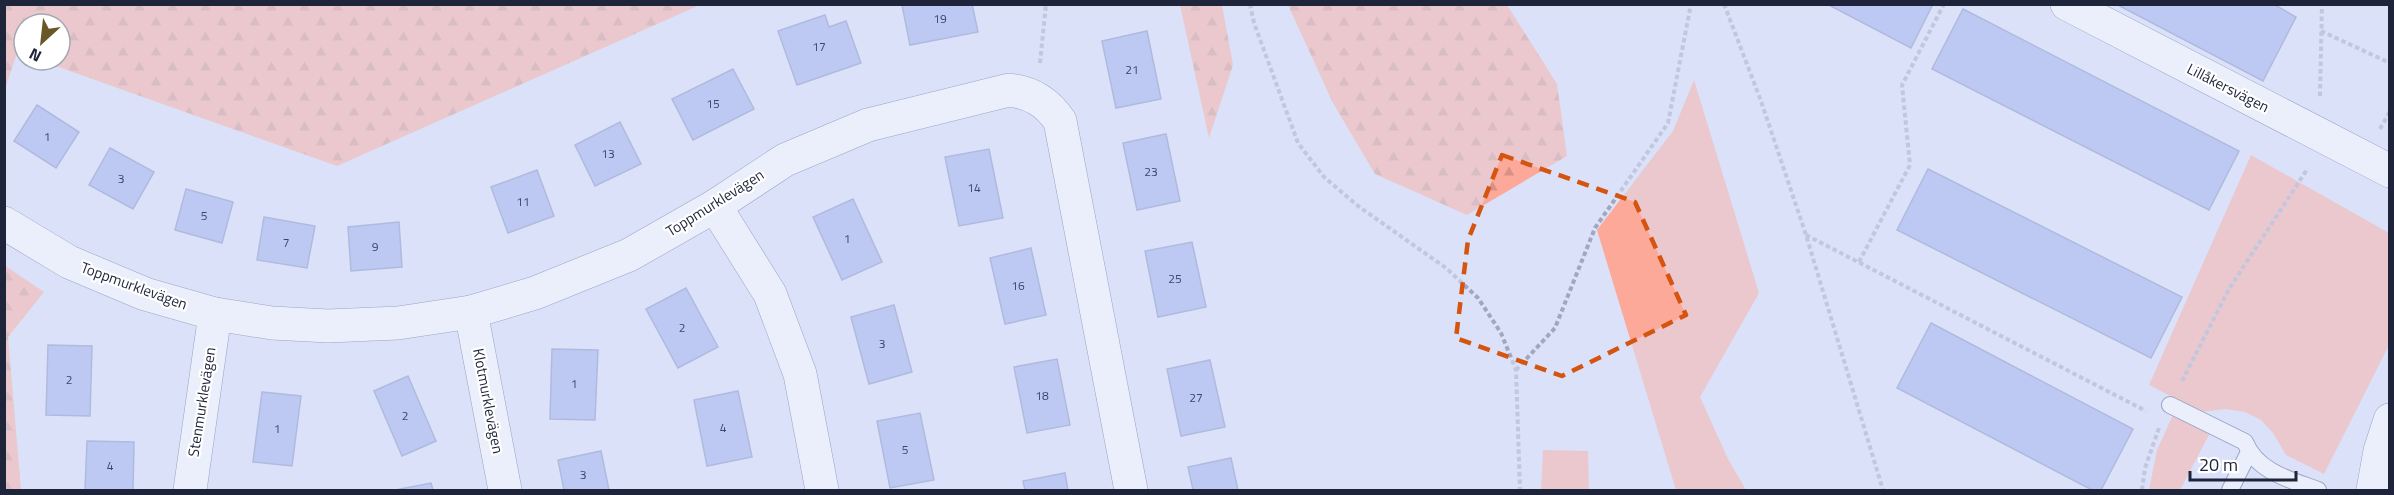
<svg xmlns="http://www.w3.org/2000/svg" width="2394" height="495" font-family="'Titillium Web',sans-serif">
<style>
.green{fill:#fca999}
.forest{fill:url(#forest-firs)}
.building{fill:#99aced;stroke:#7a8abe;stroke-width:1.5}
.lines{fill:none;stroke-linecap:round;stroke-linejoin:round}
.service-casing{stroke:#4d5a8b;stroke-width:18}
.minor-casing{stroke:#4d5a8b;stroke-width:34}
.path{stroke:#a1a7be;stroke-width:4;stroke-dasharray:4.5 3;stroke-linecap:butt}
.service{stroke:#fff;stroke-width:16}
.minor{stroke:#fff;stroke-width:33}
.marked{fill:none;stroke:#d45410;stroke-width:4.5;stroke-dasharray:12 8;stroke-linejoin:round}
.labels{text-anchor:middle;stroke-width:4.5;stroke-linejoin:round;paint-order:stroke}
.number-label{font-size:12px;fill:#3d4666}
.street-label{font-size:15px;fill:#1e2439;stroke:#fff}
</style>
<defs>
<pattern id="forest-firs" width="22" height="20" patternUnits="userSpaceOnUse" patternTransform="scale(1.5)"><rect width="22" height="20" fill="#fca999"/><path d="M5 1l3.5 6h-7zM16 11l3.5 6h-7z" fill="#d89185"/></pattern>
</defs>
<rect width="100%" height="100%" fill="#dae1f8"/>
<g class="green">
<path d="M1694,80L1759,293L1700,397L1728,459L1746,490H1676L1597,230L1673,131Z"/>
<path d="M2251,155L2389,233V345L2324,474L2286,455L2273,433L2261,420L2245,412L2225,409L2202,412L2149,385Z"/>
<path d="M2173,415L2210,433L2180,490H2149L2157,450Z"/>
<path d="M1543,450L1588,451L1589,490H1541Z"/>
</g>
<g class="forest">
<path d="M5,4H700V5L337,166L39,60H60V24H24V55L17,53L5,89Z"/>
<path d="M1180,5H1222L1233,65L1209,138Z"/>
<path d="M1288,5H1507L1557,84L1567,156L1467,215L1375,174L1333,103Z"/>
<path d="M4,265L44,292L8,337L21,490H5Z"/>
</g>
<g class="building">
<path d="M972,4L978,32L910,45L902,5Z"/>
<path d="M1827,4H1933L1911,48Z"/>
<path d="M2116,4H2273L2296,17L2263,81Z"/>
<path d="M1963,9L2239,151L2209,210L1932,69Z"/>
<path d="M825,15L829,27L846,21L861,63L797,85L778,31Z"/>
<path d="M1147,31L1161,99L1116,108L1102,41Z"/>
<path d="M733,69L754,109L693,140L672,99Z"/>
<path d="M37,105L79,132L56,168L14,141Z"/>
<path d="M620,122L641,164L595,186L575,145Z"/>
<path d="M1166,134L1180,201L1137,210L1123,143Z"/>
<path d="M110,148L154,172L133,209L89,185Z"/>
<path d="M989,149L1003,218L959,226L945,157Z"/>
<path d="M1928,169L2182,297L2151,358L1897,230Z"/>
<path d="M537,170L554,216L508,233L491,187Z"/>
<path d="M186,189L233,202L222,243L175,230Z"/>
<path d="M853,199L882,262L842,280L813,217Z"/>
<path d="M264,217L315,226L307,268L257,260Z"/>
<path d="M399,222L402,267L351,271L348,227Z"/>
<path d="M1192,242L1206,307L1158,317L1145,251Z"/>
<path d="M1031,248L1046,315L1005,324L990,258Z"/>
<path d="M686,288L718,347L678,368L646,309Z"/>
<path d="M894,305L912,372L869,384L851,317Z"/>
<path d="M1931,323L2133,429L2101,490H2092L1897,388Z"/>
<path d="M48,345L92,346L90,416L46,415Z"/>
<path d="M552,349L598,350L595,420L550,419Z"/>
<path d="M1057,359L1070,425L1027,433L1014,367Z"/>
<path d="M1210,360L1225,427L1181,436L1167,369Z"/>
<path d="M408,376L436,441L402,456L374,391Z"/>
<path d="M738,391L752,457L707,466L694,400Z"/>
<path d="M262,392L301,396L292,466L253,462Z"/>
<path d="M920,413L934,480L890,488L877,421Z"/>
<path d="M87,441L134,442L133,490H85Z"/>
<path d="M601,451L609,490H564L558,460Z"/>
<path d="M1231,458L1238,490H1193L1188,467Z"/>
<path d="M1065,473L1068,490H1025L1023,481Z"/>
<path d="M431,483L433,490H395Z"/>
</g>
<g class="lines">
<g class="service-casing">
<g id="service">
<path d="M2170,405L2245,442C2257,472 2291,480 2318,490"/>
<path d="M2230,490L2249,452"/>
</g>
</g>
<g class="minor-casing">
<g id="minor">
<path d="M2067,4L2390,171"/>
<path d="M715,206L770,294L800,374L822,490"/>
<path d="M4,223L69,262L145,294L215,314L272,323L328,326L398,323L471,312L535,293L629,255L715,206L785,160L868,125L1009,90C1032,93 1047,102 1060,121L1131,490"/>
<path d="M471,312L505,490"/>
<path d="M190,490L215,314"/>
<path d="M2373,490L2380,451L2390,420"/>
</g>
</g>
<g class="path">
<path d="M1250,4L1254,23L1298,143L1324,177L1358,206L1446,268L1478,298L1501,333L1516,370L1520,490"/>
<path d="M1724,4L1761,101L1806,235L1883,490"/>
<path d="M2321,31L2390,63"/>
<path d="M1040,63L1046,4"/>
<path d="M2320,96L2322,4"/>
<path d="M2380,129L2390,111"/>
<path d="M1806,235L2146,411"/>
<path d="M1859,262L1910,165L1902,85L1944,4"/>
<path d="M1516,370L1555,328L1595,228L1668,123L1691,4"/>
<path d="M2182,381L2229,289L2308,168"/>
<path d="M2142,490L2145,468L2159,428"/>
</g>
<use href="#service" class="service"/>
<use href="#minor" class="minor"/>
</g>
<path d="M0 0H2394V495H0ZM1502,155L1635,202L1686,315L1562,376L1456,338L1468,240Z" fill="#dae1f8" fill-opacity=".55" fill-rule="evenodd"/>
<path class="marked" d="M1502,155L1635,202L1686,315L1562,376L1456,338L1468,240Z"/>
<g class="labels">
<g class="number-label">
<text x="940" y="23">19</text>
<text x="819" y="51">17</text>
<text x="1132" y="74">21</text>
<text x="713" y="108">15</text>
<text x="47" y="141">1</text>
<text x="608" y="158">13</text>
<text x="1151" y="176">23</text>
<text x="121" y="183">3</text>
<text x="974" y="192">14</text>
<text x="523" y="206">11</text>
<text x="204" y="220">5</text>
<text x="847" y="243">1</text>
<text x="286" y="247">7</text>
<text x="375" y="251">9</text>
<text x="1175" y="283">25</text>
<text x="1018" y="290">16</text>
<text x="682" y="332">2</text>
<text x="882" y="348">3</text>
<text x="69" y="384">2</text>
<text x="574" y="388">1</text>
<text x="1042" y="400">18</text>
<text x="1196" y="402">27</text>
<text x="405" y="420">2</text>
<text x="723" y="432">4</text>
<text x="277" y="433">1</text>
<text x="905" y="454">5</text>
<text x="110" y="470">4</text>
<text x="583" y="479">3</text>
</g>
<g class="street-label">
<text transform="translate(2228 88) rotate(27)" y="5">Lillåkersvägen</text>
<text transform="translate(715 203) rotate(-32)" y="5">Toppmurklevägen</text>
<text transform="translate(134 286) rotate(20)" y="5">Toppmurklevägen</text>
<text transform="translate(488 401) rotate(79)" y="5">Klotmurklevägen</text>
<text transform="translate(202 402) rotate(-81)" y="5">Stenmurklevägen</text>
</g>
</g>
<rect width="2394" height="495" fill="none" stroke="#1e2439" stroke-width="12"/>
<g transform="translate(42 42) rotate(207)"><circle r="28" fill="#ffffff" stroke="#a5a7b0" stroke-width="1.5"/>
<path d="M0-4.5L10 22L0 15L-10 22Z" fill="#685826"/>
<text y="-9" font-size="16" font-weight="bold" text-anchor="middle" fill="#1e2439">N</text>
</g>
<path d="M2190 471v9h106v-9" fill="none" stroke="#1e2439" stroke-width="3"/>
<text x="2199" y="471" font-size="18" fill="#1e2439" stroke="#ffffff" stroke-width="4.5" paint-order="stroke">20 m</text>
</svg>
